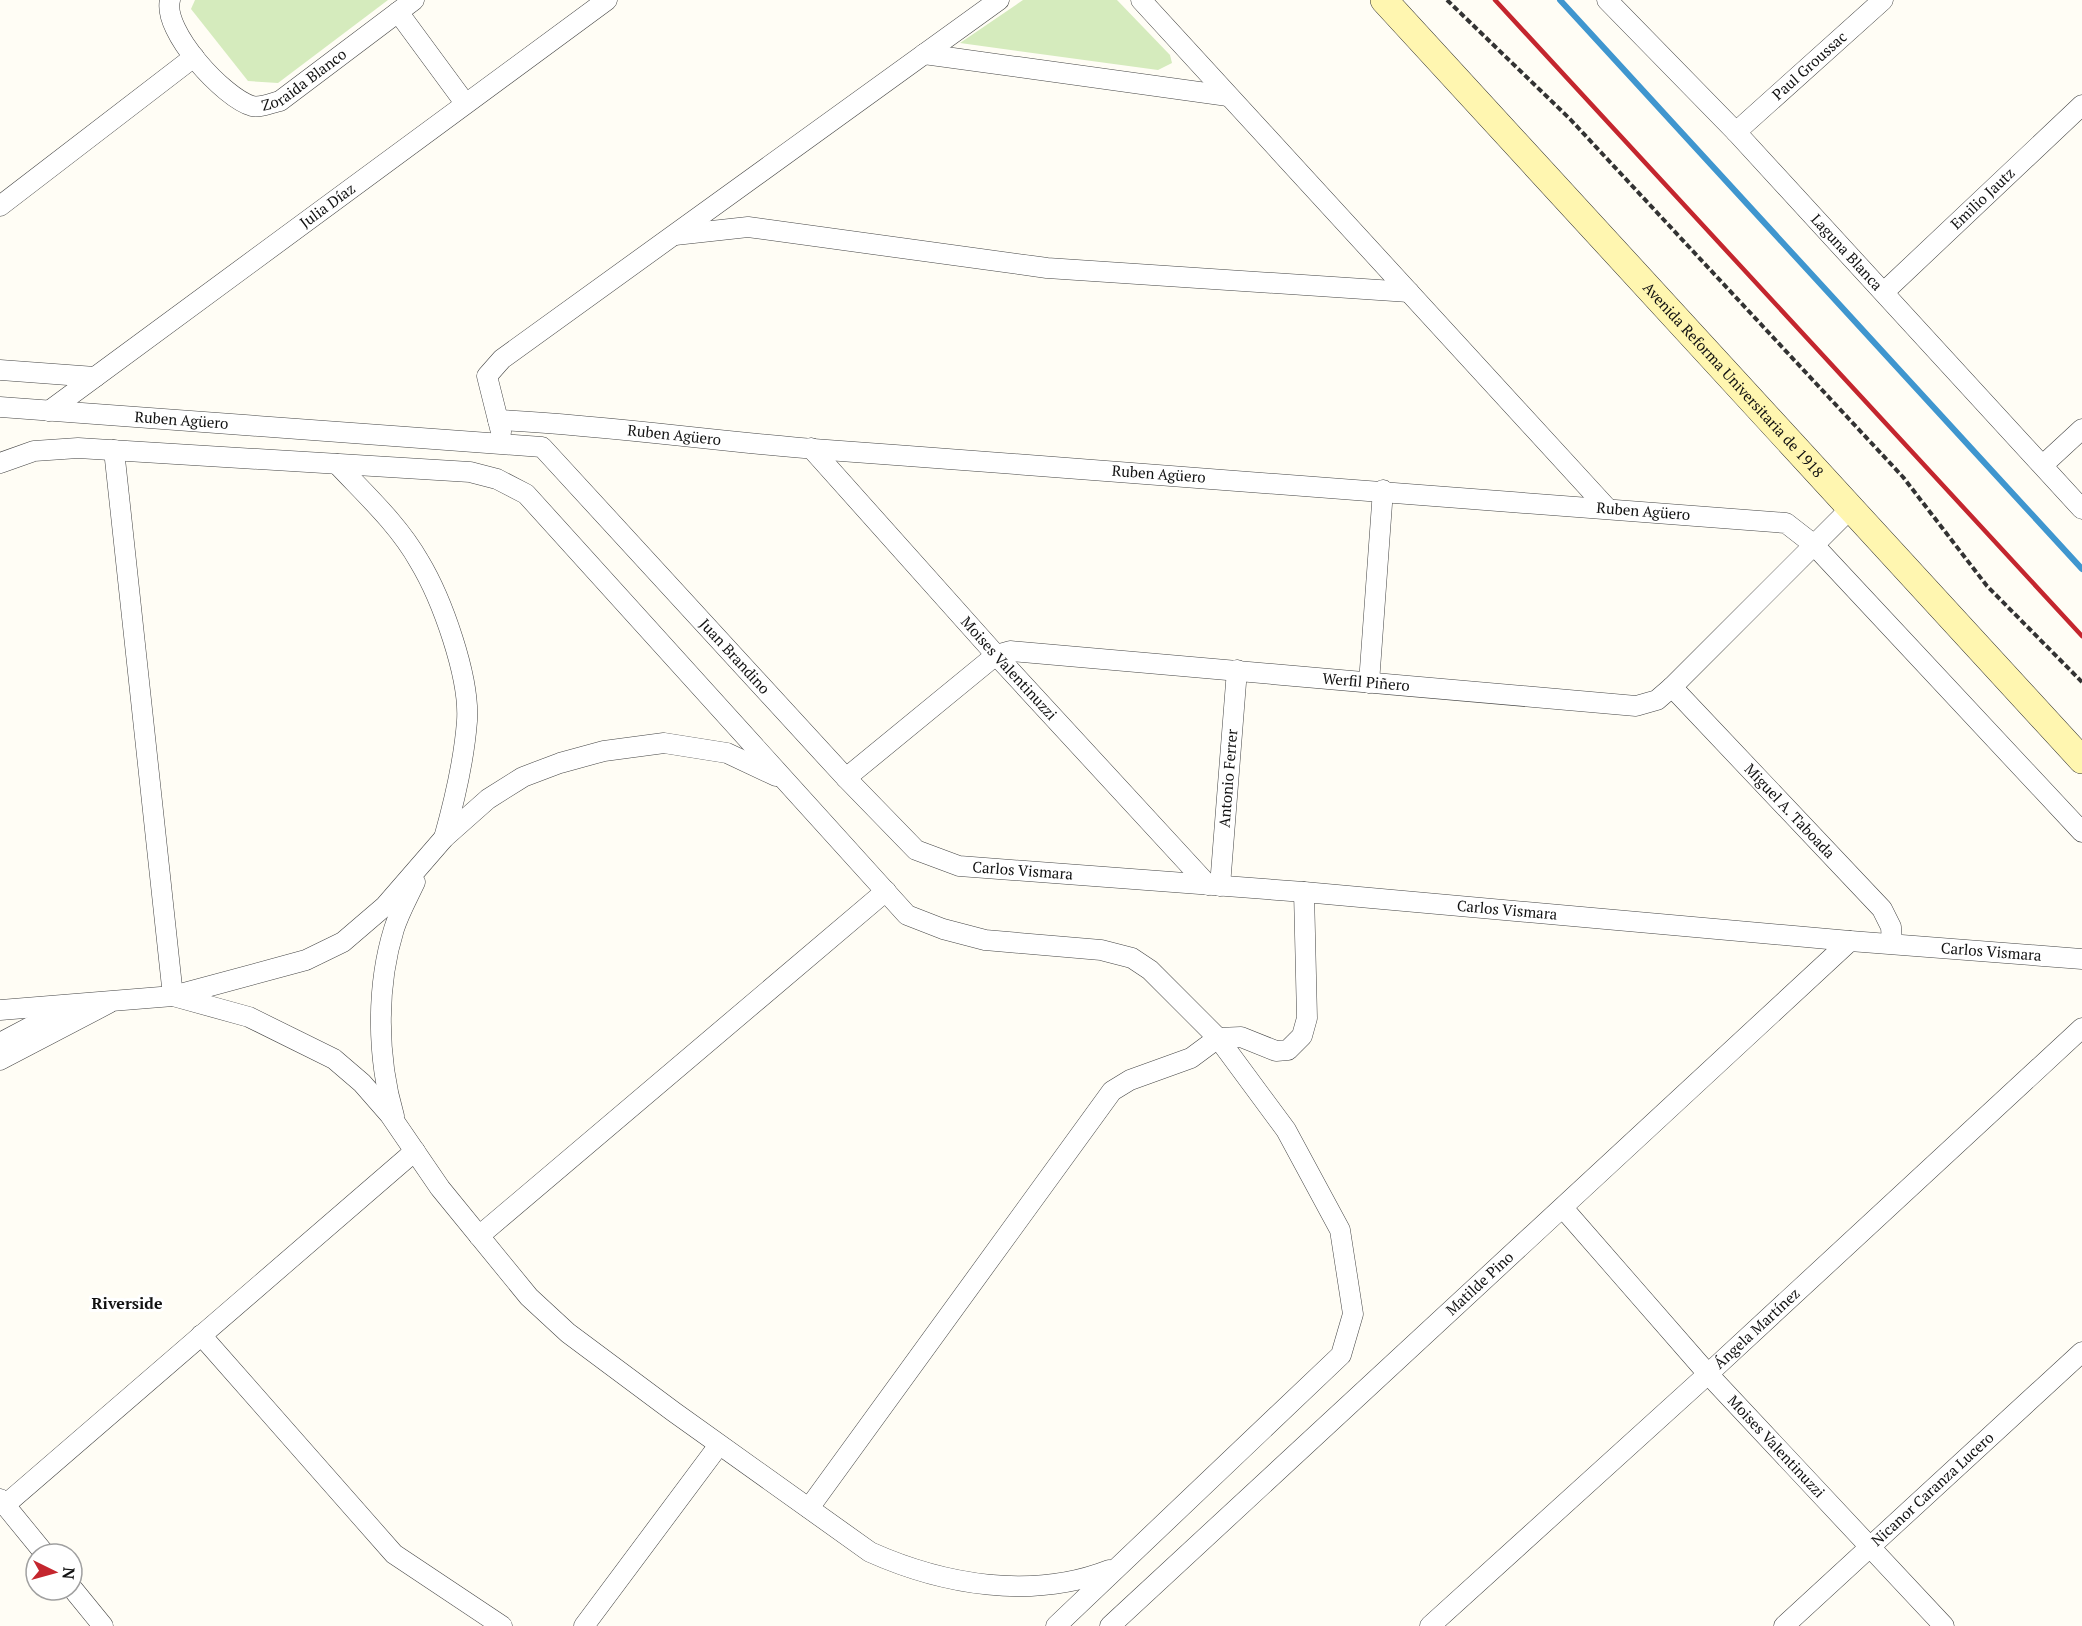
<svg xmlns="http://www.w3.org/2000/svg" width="2082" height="1626" font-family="'PT Serif',serif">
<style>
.green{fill:#d5ebbd}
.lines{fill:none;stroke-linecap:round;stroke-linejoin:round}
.stream{stroke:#3f96cf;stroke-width:6}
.minor-casing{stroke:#444;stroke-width:21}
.secondary-casing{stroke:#333;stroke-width:28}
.path{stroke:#333;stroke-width:4;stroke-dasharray:6 3;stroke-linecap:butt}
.minor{stroke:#fff;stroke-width:20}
.secondary{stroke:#fff6b0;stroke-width:27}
.rail{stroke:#c4262e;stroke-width:4.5}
.labels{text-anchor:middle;stroke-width:6;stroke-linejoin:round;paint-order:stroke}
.street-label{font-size:15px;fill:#111;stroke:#fff}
.neighbourhood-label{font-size:16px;font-weight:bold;fill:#111;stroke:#fff}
</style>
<rect width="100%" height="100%" fill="#fffdf5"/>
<g class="green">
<path d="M195,0H388L278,83L248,81L191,9Z"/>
<path d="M1023,0H1117L1170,55L1172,63L1158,70L960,43Z"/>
</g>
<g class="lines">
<path class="stream" d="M1560,0L2082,569"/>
<g class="minor-casing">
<g id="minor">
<path id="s1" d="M170,0C162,31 224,98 252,106C260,108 272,103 280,101L414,0"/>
<path d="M1141,0L1607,508"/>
<path id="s2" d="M1607,0L1736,132L2082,509"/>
<path d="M398,12L465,103"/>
<path d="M924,54L1228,96"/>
<path id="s3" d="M1736,132L1883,0"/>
<path d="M0,206L194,57"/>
<path d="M675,235L748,227L1047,268L1409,292"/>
<path id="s4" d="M1884,292L2082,105"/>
<path d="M0,370L95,377"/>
<path id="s5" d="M0,407L542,447L846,778L916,850L959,866L1304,892L1850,941L2082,959"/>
<path id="s6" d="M49,411L607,0"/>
<path id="s7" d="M498,420C608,425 717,442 827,450C1147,473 1467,497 1786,523L1813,544L2082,832"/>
<path d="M501,432L487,376L502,359L999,0"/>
<path id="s8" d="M811,448L996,655L1208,885"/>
<path d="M114,450L173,996L249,1017L334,1059L362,1083L390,1115L440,1188L529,1297L568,1333L674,1412L870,1552C944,1585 1032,1600 1109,1570"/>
<path d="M0,463L34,451L78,448L470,472L497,479L526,494L907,915L943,929L985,940L1101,950L1132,958L1150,970L1218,1038L1286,1130L1340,1230L1353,1314L1341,1355L1056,1626"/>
<path d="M337,464C365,494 398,524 419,561C442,599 470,677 467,721C464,761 455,799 444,838"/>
<path d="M2043,465L2082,429"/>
<path d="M1369,683L1383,490"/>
<path id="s9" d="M1672,687L1882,909L1891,927L1892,943"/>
<path id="s10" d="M846,778L996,655L1010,651L1636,706L1657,700L1672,687L1851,508"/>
<path id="s11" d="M1220,886L1237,670"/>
<path d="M0,1010L173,996L306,960L343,942L385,906L444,838L488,799L523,777L560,763L604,751L664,743L727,753L776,776"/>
<path d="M0,1043L68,1007"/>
<path d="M0,1060L109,1003"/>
<path d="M394,1116C377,1058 376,987 394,929C399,913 408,897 415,882"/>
<path id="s12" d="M1563,1208L1708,1374L1944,1626"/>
<path d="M479,1236L886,891"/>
<path d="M201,1335L394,1554L502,1626"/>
<path d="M0,1499L45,1554"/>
<path d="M5,1505L415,1151"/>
<path d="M809,1508L1112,1091L1130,1080L1191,1058L1218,1038L1241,1037L1276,1051L1288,1050L1302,1036L1307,1018L1304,892"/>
<path d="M72,1588L103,1626"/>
<path d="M584,1626L719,1445"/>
<path id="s13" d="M1110,1626L1850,941"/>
<path id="s14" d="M1430,1626L1708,1374L2082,1028"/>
<path id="s15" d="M1784,1626L2082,1352"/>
</g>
</g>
<g class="secondary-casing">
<g id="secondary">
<path id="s16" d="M1384,0L2082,760"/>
</g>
</g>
<path class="path" d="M1447,0L1570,119L1903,477L1987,586L2082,682"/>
<use href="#minor" class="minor"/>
<use href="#secondary" class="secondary"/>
<path class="rail" d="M1495,0L2082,636"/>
</g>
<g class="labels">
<g class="street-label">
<text dy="5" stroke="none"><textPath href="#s3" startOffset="99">Paul Groussac</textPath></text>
<text dy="5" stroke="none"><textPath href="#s1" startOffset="200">Zoraida Blanco</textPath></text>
<text dy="5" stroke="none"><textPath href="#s4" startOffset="136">Emilio Jautz</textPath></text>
<text dy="5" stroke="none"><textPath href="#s6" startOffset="346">Julia Díaz</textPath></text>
<text dy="5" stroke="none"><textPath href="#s2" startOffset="348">Laguna Blanca</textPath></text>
<text dy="5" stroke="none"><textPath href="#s16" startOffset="516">Avenida Reforma Universitaria de 1918</textPath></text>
<text dy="5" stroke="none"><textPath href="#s5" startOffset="182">Ruben Agüero</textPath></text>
<text dy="5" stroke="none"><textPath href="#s7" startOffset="177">Ruben Agüero</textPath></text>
<text dy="5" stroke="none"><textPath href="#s7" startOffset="663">Ruben Agüero</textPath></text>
<text dy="5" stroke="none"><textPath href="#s7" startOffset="1149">Ruben Agüero</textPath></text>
<text dy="5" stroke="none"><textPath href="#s5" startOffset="828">Juan Brandino</textPath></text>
<text dy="5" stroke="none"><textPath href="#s8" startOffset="296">Moises Valentinuzzi</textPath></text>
<text dy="5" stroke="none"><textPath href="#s10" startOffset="566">Werfil Piñero</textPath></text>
<text dy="5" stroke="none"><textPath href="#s11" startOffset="108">Antonio Ferrer</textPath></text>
<text dy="5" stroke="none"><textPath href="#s9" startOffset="171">Miguel A. Taboada</textPath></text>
<text dy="5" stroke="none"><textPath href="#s5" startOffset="1203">Carlos Vismara</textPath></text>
<text dy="5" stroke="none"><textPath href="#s5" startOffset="1689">Carlos Vismara</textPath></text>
<text dy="5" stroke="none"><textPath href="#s5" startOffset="2175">Carlos Vismara</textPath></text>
<text dy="5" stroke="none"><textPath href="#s13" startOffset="504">Matilde Pino</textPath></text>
<text dy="5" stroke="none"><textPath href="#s14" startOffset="442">Ángela Martínez</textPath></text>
<text dy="5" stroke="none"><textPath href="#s12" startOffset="320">Moises Valentinuzzi</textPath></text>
<text dy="5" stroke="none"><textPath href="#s15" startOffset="202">Nicanor Caranza Lucero</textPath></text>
</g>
<g class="neighbourhood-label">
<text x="127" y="1309">Riverside</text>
</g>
</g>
<g transform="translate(54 1572) rotate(95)"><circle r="28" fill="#ffffff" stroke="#a0a0a0" stroke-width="1.5"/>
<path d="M0-4.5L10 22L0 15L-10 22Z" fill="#c4262e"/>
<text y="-9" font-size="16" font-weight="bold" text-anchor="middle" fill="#111111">N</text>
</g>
</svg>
